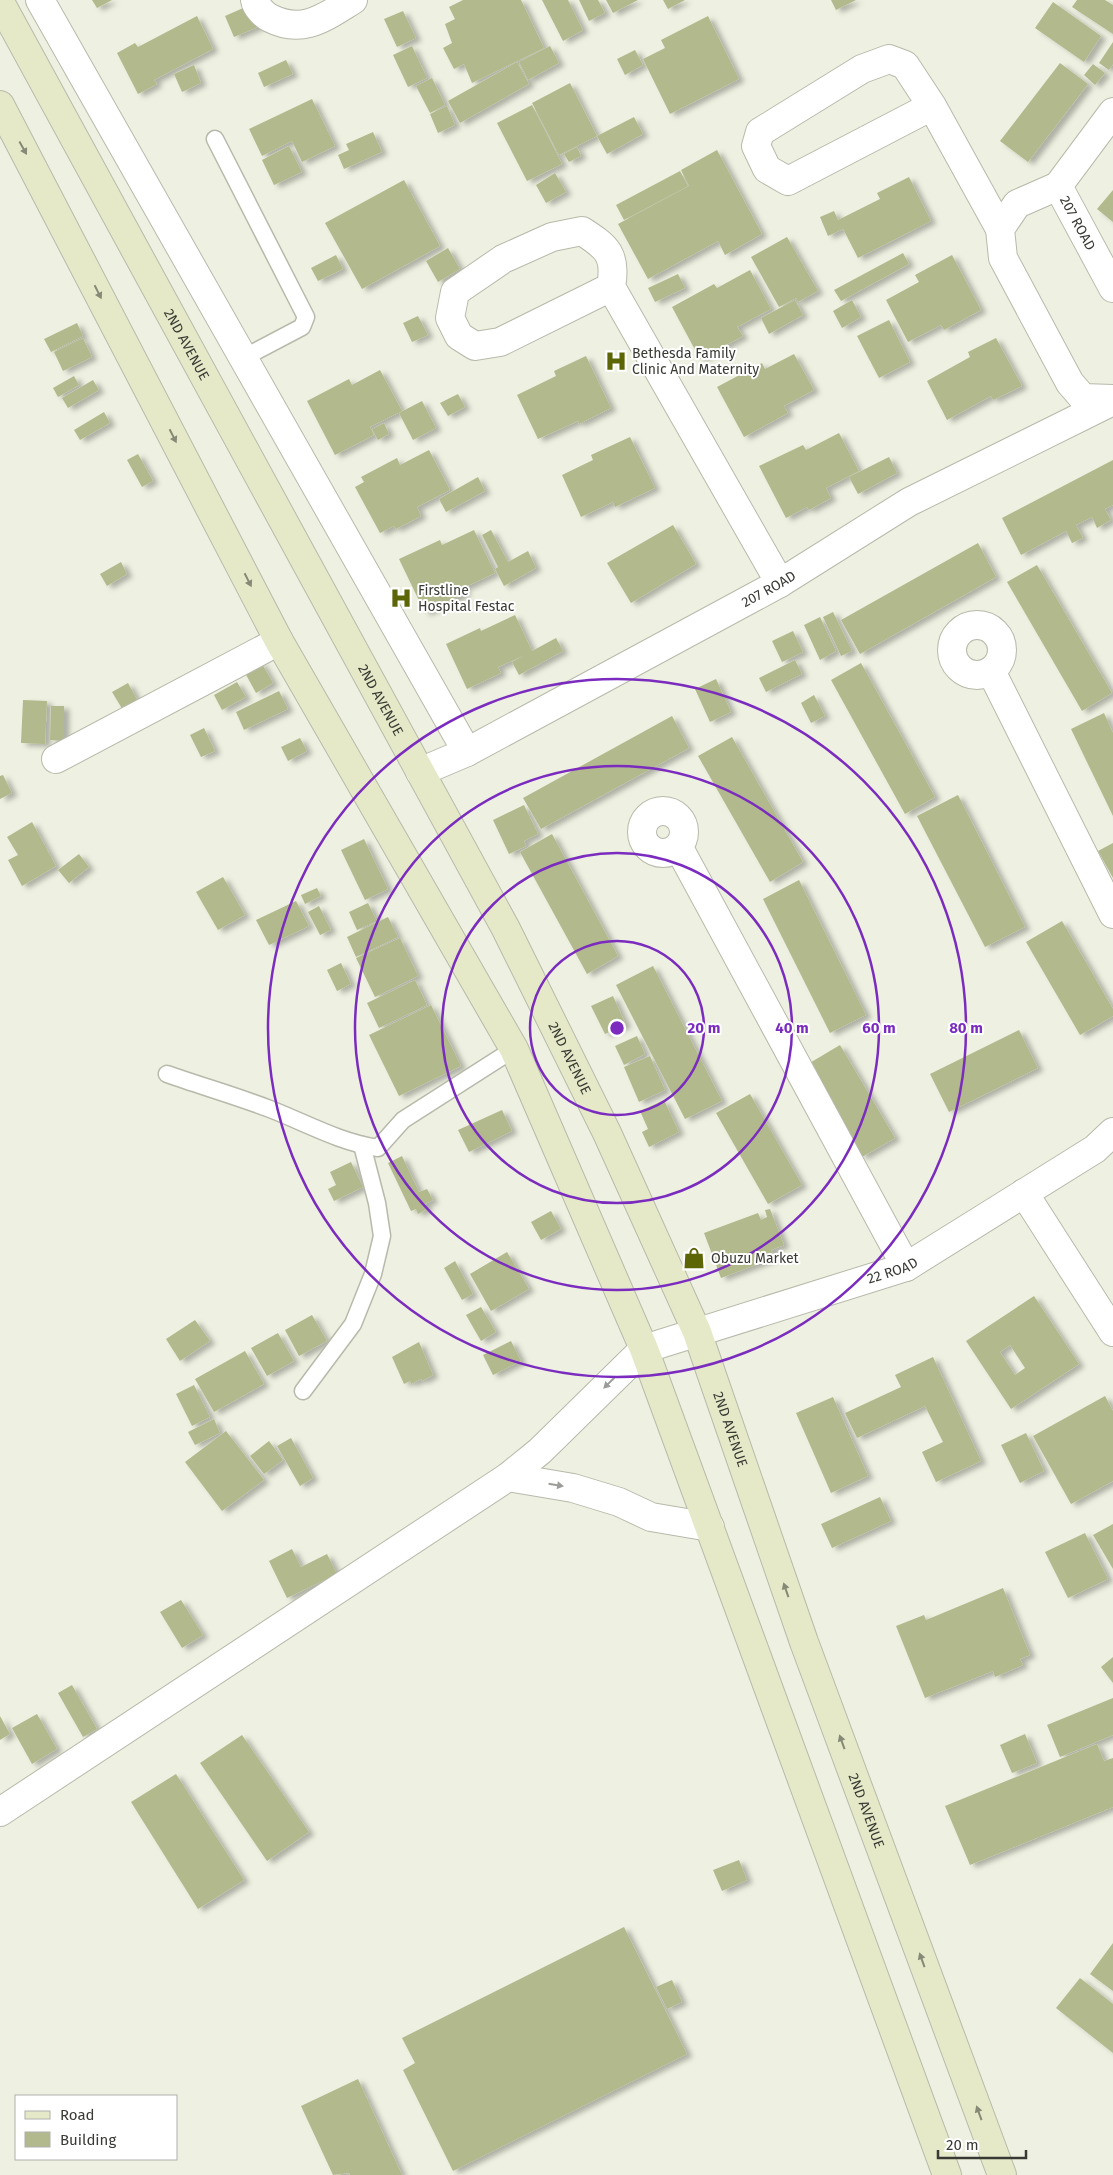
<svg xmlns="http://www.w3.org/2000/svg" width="1113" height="2175" font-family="'Fira Sans',sans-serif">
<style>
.building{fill:#b2b98c;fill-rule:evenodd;filter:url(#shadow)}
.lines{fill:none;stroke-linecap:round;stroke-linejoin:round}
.lane-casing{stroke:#b7baaa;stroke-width:19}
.street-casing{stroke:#b7baaa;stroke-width:30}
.secondary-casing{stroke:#b7baaa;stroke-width:30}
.lane{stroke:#fff;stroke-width:16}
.street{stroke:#fff;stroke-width:28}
.secondary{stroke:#e5e9c8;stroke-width:28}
.oneway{fill:#868976}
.oneway2{fill:#9c9c99}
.ring{fill:none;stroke:#7b2cbf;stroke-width:2.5}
.labels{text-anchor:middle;stroke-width:4;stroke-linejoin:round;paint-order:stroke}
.street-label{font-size:14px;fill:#383a33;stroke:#fff}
.poi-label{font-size:14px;fill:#383a33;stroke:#fff;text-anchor:start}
.centre{fill:#7b2cbf;stroke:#fff;stroke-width:2.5}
.ring-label{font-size:15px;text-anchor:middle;font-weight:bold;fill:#7b2cbf;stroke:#fff;stroke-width:4;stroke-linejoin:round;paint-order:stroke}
</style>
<defs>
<filter id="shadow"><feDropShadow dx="5.5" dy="3" stdDeviation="2.5" flood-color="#0004"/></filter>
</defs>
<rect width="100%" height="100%" fill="#eef1e1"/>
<g class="building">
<path d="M92,0H112L97,8Z"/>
<path d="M463,0H521L544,48L472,83L464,64L454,69L443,48L452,43L445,24L455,19L449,7Z"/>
<path d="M542,0H568L583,30L563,41Z"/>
<path d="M579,0H598L605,13L589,21Z"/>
<path d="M606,0H638L613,13Z"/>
<path d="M663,0H685L668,9Z"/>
<path d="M831,0H856L836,10Z"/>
<path d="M1077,0H1105L1113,5V34L1072,7Z"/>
<path d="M1053,2L1101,36L1084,62L1035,28Z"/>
<path d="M250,5L260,26L234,37L225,16Z"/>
<path d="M403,11L416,38L397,47L384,19Z"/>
<path d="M197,16L213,49L154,80L157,84L138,94L117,53L135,43L138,47Z"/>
<path d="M708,16L739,79L670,114L643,59L665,48L661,40Z"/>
<path d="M1113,42V64L1109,70L1099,63Z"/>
<path d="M412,46L427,78L408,87L393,55Z"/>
<path d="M550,46L559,63L528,80L519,62Z"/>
<path d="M635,50L643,65L625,75L617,59Z"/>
<path d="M286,60L293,74L264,87L258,73Z"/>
<path d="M517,62L529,84L460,123L448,101Z"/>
<path d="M1060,63L1088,84L1028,162L1000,141Z"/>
<path d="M1093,64L1105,73L1095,85L1084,75Z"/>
<path d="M194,65L201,83L182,92L174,74Z"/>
<path d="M432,78L445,105L430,113L416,86Z"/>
<path d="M570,83L597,136L559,155L532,103Z"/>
<path d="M312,99L335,146L302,162L292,141L262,156L249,129Z"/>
<path d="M532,105L562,164L527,181L497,123Z"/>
<path d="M447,106L455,125L438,133L430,114Z"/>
<path d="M634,117L643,134L607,154L597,136Z"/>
<path d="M373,132L382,152L344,169L338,155L349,150L346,144Z"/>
<path d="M289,146L302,172L274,185L262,160Z"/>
<path d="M577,147L581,156L569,162L564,154Z"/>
<path d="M717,150L762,234L725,255L718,241L648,279L618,224L689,186L681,170Z"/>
<path d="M680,171L688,186L624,220L616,205Z"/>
<path d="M555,173L566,192L546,203L536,185Z"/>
<path d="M909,177L931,221L858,258L840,223L843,229L828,236L820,217L834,211L838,220L880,199L877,193Z"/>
<path d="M404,180L440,246L362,289L325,223Z"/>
<path d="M1113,190V222L1097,209Z"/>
<path d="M787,237L818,291L798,302L796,298L779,307L751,257Z"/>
<path d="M448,248L460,269L438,282L426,261Z"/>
<path d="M903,253L909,264L841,301L834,290Z"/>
<path d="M336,255L343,269L318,281L311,268Z"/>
<path d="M952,255L981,310L944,330L941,325L908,342L886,300L919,282L915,275Z"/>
<path d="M750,270L771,309L737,327L743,336L700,359L672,307L714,284L717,288Z"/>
<path d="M678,274L685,288L655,302L648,288Z"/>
<path d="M795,300L803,315L769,334L761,318Z"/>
<path d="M852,300L861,317L842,328L833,311Z"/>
<path d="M418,316L428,335L412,342L403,323Z"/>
<path d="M889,320L910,362L879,378L857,336Z"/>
<path d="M77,323L83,336L51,352L44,339Z"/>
<path d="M83,338L92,357L63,371L54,352Z"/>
<path d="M996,338L1022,386L993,400L991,396L947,420L927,381L970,357L968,352Z"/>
<path d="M794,354L814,390L784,406L788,413L744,437L717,387L762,363L765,369Z"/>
<path d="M586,356L611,408L579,424L578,421L538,439L517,395L556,376L554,371Z"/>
<path d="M380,370L402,411L370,427L374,435L335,455L307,401L349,379L352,385Z"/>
<path d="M74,376L79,385L58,397L53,388Z"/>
<path d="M93,380L99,390L68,408L62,398Z"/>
<path d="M458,394L465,407L448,416L440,403Z"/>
<path d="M422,401L436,428L413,440L399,413Z"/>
<path d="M104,412L110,423L80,440L74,430Z"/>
<path d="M384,423L389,434L378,440L372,429Z"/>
<path d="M839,433L859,471L826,488L831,498L809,510L807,507L786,518L759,466L803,445L806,450Z"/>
<path d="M630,437L655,488L615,507L613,502L581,517L562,475L593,460L591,455Z"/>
<path d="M429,450L450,490L417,507L421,516L396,529L394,526L380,533L355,487L364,482L361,477L397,458L400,465Z"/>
<path d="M138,454L153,481L142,487L127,460Z"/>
<path d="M889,457L897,473L858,494L849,477Z"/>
<path d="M1113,460V505L1105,509L1111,520L1097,528L1092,517L1076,525L1083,538L1072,543L1066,531L1021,555L1002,518Z"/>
<path d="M478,477L485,491L446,512L439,499Z"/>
<path d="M673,525L696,564L631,603L607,563Z"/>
<path d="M474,530L495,573L463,588L466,593L425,613L399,559L440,540L442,545Z"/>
<path d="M491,530L508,562L528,551L536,568L504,586L495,569L498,567L482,535Z"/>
<path d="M978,543L996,577L860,654L841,620Z"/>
<path d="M121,562L127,574L107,586L100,574Z"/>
<path d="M1037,565L1112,693L1082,711L1007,582Z"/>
<path d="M833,612L852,651L841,656L823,617Z"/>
<path d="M515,615L532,651L556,638L563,651L519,675L512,662L525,655L498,667L501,673L467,689L446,644L480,628L481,631Z"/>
<path d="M820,617L836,651L820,660L804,625Z"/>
<path d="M793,631L803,652L782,662L772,641Z"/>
<path d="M795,660L802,674L766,692L759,678Z"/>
<path d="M261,662L273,683L256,693L244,671Z"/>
<path d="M861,663L935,797L905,814L831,680Z"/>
<path d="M716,679L731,712L710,722L695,689Z"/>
<path d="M237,682L246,697L222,710L214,695Z"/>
<path d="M128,683L141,707L126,715L112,692Z"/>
<path d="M279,691L288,709L244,730L236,712Z"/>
<path d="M814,695L825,716L811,723L801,703Z"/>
<path d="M23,700L47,701L45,744L21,743Z"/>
<path d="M51,706H64V741L50,740Z"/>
<path d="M1104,713L1113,733V816L1071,729Z"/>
<path d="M672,716L689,748L541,829L523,798Z"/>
<path d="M204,728L215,751L201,757L190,735Z"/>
<path d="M732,737L803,862L770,882L698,756Z"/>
<path d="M300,738L307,751L288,761L281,747Z"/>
<path d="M3,775L12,793L0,799V776Z"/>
<path d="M958,795L1025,927L985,947L917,816Z"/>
<path d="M524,805L538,834L524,841L526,846L509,854L493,820Z"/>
<path d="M32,822L56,866L22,886L8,860L18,855L7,837Z"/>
<path d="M552,834L618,956L587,974L520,852Z"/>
<path d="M364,839L388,889L365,900L341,850Z"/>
<path d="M1113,843V878L1098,851Z"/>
<path d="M79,854L89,867L69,883L58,870Z"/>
<path d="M223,877L245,915L218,930L196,892Z"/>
<path d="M799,880L866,1015L830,1033L763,899Z"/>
<path d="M317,888L321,896L305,904L301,895Z"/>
<path d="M296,901L309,926L269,945L256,920Z"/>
<path d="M368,903L377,921L357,930L349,912Z"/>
<path d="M319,906L331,930L320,935L308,912Z"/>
<path d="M388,917L398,937L356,957L347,937Z"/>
<path d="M1062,921L1113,1009V1016L1080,1035L1026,942Z"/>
<path d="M400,938L418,976L375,997L356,958Z"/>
<path d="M341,963L351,984L337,991L327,970Z"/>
<path d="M653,966L722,1101L685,1119L616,985Z"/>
<path d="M415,980L427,1005L379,1028L367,1003Z"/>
<path d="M613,996L626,1025L605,1034L591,1006Z"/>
<path d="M431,1005L461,1066L399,1096L369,1035Z"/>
<path d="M1019,1030L1038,1068L949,1112L930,1074Z"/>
<path d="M637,1036L645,1054L624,1065L615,1046Z"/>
<path d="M840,1045L895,1138L862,1157L808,1064Z"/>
<path d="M650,1056L665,1090L639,1102L624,1067Z"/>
<path d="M750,1094L802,1185L768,1204L716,1113Z"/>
<path d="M664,1100L679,1132L649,1147L642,1132L648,1129L640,1111Z"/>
<path d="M502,1110L512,1131L469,1152L458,1130Z"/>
<path d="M402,1156L419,1192L427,1189L433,1200L425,1204L427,1209L418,1214L416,1209L411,1211L388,1163Z"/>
<path d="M351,1162L363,1187L334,1201L328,1189L336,1185L330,1172Z"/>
<path d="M770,1209L784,1245L771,1250L774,1258L721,1278L704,1233L758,1213L761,1220L767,1217L765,1210Z"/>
<path d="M551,1211L561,1229L541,1240L531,1222Z"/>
<path d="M507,1252L529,1289L491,1311L470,1274Z"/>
<path d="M455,1261L473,1294L462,1300L444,1268Z"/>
<path d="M1034,1296L1079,1364L1011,1409L966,1341ZM1010,1345L1025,1368L1015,1375L1000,1352Z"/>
<path d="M481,1307L496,1332L481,1341L466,1315Z"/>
<path d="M312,1315L327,1341L299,1356L285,1330Z"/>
<path d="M195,1320L210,1341L180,1361L166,1339Z"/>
<path d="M278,1333L294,1361L267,1376L251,1348Z"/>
<path d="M511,1341L521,1361L493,1375L483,1355Z"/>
<path d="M419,1342L433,1375L422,1381L421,1379L411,1384L410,1381L404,1384L392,1357Z"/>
<path d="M245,1351L264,1384L214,1412L195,1379Z"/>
<path d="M933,1357L981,1461L936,1482L922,1452L943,1442L925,1406L857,1438L845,1413L901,1387L895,1375Z"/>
<path d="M194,1385L210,1417L192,1426L176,1394Z"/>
<path d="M1105,1396L1113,1411V1481L1071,1504L1033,1436Z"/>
<path d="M833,1397L868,1476L831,1493L796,1413Z"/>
<path d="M214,1419L220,1433L195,1445L188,1432Z"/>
<path d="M226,1431L264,1480L222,1511L185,1462Z"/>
<path d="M1026,1433L1044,1471L1020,1483L1001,1445Z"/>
<path d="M291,1438L313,1478L300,1486L277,1446Z"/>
<path d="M269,1441L283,1460L264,1474L250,1456Z"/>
<path d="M880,1497L891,1521L832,1548L821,1524Z"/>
<path d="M1113,1524V1569L1093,1535Z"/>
<path d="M1085,1533L1108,1579L1068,1598L1045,1552Z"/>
<path d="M292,1549L301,1567L327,1554L337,1574L287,1598L269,1561Z"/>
<path d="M1003,1588L1030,1655L1020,1659L1023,1665L995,1677L993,1671L925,1698L896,1626L924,1615L926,1620Z"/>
<path d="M181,1600L203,1635L182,1648L160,1612Z"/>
<path d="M1113,1657V1683L1101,1667Z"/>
<path d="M72,1685L97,1729L83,1737L58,1693Z"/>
<path d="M1113,1698V1735L1060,1757L1047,1725Z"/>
<path d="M37,1714L57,1749L32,1764L12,1728Z"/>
<path d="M0,1716L10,1734L0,1740Z"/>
<path d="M1025,1734L1037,1763L1012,1773L1000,1745Z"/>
<path d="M242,1735L309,1832L267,1861L200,1763Z"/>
<path d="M1097,1744L1104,1761L1113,1758V1807L970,1865L945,1806Z"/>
<path d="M176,1774L244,1880L198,1909L131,1802Z"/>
<path d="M739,1860L747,1880L722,1891L713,1870Z"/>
<path d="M624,1927L687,2054L453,2171L403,2070L415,2063L402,2038Z"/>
<path d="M1113,1943V1991L1090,1974Z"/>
<path d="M1080,1978L1113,2004V2053L1056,2008Z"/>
<path d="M672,1980L682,2002L667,2009L656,1987Z"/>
<path d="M358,2079L402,2175H350L349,2173L333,2175L301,2106Z"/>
</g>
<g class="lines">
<g class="lane-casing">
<g id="lane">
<path d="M215,139L306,317L302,327L243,358"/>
<path d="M167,1074C201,1086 236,1096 270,1109C306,1123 339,1142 378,1148L403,1120L514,1049"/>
<path d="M303,1391L353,1324L373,1274L382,1236L377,1203L362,1145"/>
</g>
</g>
<g class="street-casing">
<g id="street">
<path d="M40,0L467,752"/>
<path d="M255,0C256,7 264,15 270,18C303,35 325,17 353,0"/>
<path d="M932,106L788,181L767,169L756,146L760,132L862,69L889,59L905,65L932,106L1000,229"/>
<path d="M1113,112L1058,186L1017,204L1000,229L1003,258L1070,383L1083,398L1113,399"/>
<path id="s1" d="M1058,186L1113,288"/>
<path d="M611,287L500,342L475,346L459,336L450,318L455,292L503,259L552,237L582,231C607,247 617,255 611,287L780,583"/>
<circle cx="977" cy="650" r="25"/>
<path d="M991,671L1113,914"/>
<path d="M56,759L279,641"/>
<path id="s2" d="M420,772L467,752L780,583L909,502L1113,401"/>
<circle cx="663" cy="832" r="21"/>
<path d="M679,848L906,1267"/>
<path d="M1024,1193L1113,1332"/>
<path d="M508,1477L573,1488L619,1502L651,1517L710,1527"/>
<path id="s3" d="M0,1812L508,1477L540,1451L644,1349L906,1267L1095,1149L1113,1132"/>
</g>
</g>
<g class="secondary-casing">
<g id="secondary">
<path id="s4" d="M0,2L506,929L607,1133L697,1332L804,1642L1002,2175"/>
<path d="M0,105L279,641L514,1049L644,1349L947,2175"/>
</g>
</g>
<use href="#lane" class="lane"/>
<use href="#street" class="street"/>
<use href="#secondary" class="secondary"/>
</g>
<defs><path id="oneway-solid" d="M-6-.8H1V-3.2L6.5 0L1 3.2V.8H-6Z" transform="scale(1.25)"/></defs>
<g class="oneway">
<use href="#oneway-solid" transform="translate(23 148) rotate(61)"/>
<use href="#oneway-solid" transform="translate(98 292) rotate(63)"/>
<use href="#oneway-solid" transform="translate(173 436) rotate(63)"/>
<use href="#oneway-solid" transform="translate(248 580) rotate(63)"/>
<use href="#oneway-solid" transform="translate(786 1590) rotate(-109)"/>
<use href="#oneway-solid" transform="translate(842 1742) rotate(-110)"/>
<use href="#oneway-solid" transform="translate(922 1960) rotate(-110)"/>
<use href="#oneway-solid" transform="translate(979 2113) rotate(-110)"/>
</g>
<g class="oneway2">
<use href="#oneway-solid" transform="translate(609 1383) rotate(136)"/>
<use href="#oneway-solid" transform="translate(556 1485) rotate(9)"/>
</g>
<g class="ring">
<circle cx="617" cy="1028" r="87"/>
<circle cx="617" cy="1028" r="175"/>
<circle cx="617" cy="1028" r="262"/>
<circle cx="617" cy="1028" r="349"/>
</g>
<defs>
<g id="hospital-bare" transform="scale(1.725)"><path d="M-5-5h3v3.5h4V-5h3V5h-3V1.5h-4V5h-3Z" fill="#5d6606" stroke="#fff" stroke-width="2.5" paint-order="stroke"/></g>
<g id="shop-bare" transform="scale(1.725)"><path d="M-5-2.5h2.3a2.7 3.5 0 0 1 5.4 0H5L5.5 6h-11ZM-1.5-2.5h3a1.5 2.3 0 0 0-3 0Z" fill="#5d6606" stroke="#fff" stroke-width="2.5" paint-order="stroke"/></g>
</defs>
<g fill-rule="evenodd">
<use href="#hospital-bare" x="616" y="361"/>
<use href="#hospital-bare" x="401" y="598"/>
<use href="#shop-bare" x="694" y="1258"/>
</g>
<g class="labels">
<g class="street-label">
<text dy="5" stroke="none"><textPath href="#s1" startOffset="42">207 ROAD</textPath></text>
<text dy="5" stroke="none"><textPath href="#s4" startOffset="390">2ND AVENUE</textPath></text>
<text dy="5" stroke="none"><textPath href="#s2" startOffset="394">207 ROAD</textPath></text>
<text dy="5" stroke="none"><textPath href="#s4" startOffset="795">2ND AVENUE</textPath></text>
<text dy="5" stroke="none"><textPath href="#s4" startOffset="1200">2ND AVENUE</textPath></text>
<text dy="5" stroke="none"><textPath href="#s3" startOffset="1056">22 ROAD</textPath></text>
<text dy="5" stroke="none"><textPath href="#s4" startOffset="1605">2ND AVENUE</textPath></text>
<text dy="5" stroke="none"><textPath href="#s4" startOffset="2010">2ND AVENUE</textPath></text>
</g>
<g class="poi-label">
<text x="632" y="358">Bethesda Family<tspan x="632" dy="16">Clinic And Maternity</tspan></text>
<text x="418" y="595">Firstline<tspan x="418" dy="16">Hospital Festac</tspan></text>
<text x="711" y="1263">Obuzu Market</text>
</g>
</g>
<circle cx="617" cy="1028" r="8" class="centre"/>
<g class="ring-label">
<text x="704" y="1033">20 m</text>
<text x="792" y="1033">40 m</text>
<text x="879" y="1033">60 m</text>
<text x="966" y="1033">80 m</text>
</g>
<rect x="15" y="2095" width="162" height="65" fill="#ffffff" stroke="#afb0ad"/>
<rect x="25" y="2111" width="25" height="8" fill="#e5e9c8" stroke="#afb0ad"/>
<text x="60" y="2120" font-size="15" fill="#383a33">Road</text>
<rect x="25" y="2132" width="25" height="15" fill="#b2b98c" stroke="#afb0ad"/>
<text x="60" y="2145" font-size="15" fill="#383a33">Building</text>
<path d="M938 2150v8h88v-8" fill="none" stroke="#383a33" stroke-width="2.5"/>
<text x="946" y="2150" font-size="15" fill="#383a33" stroke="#ffffff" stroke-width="4" paint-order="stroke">20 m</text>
</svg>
